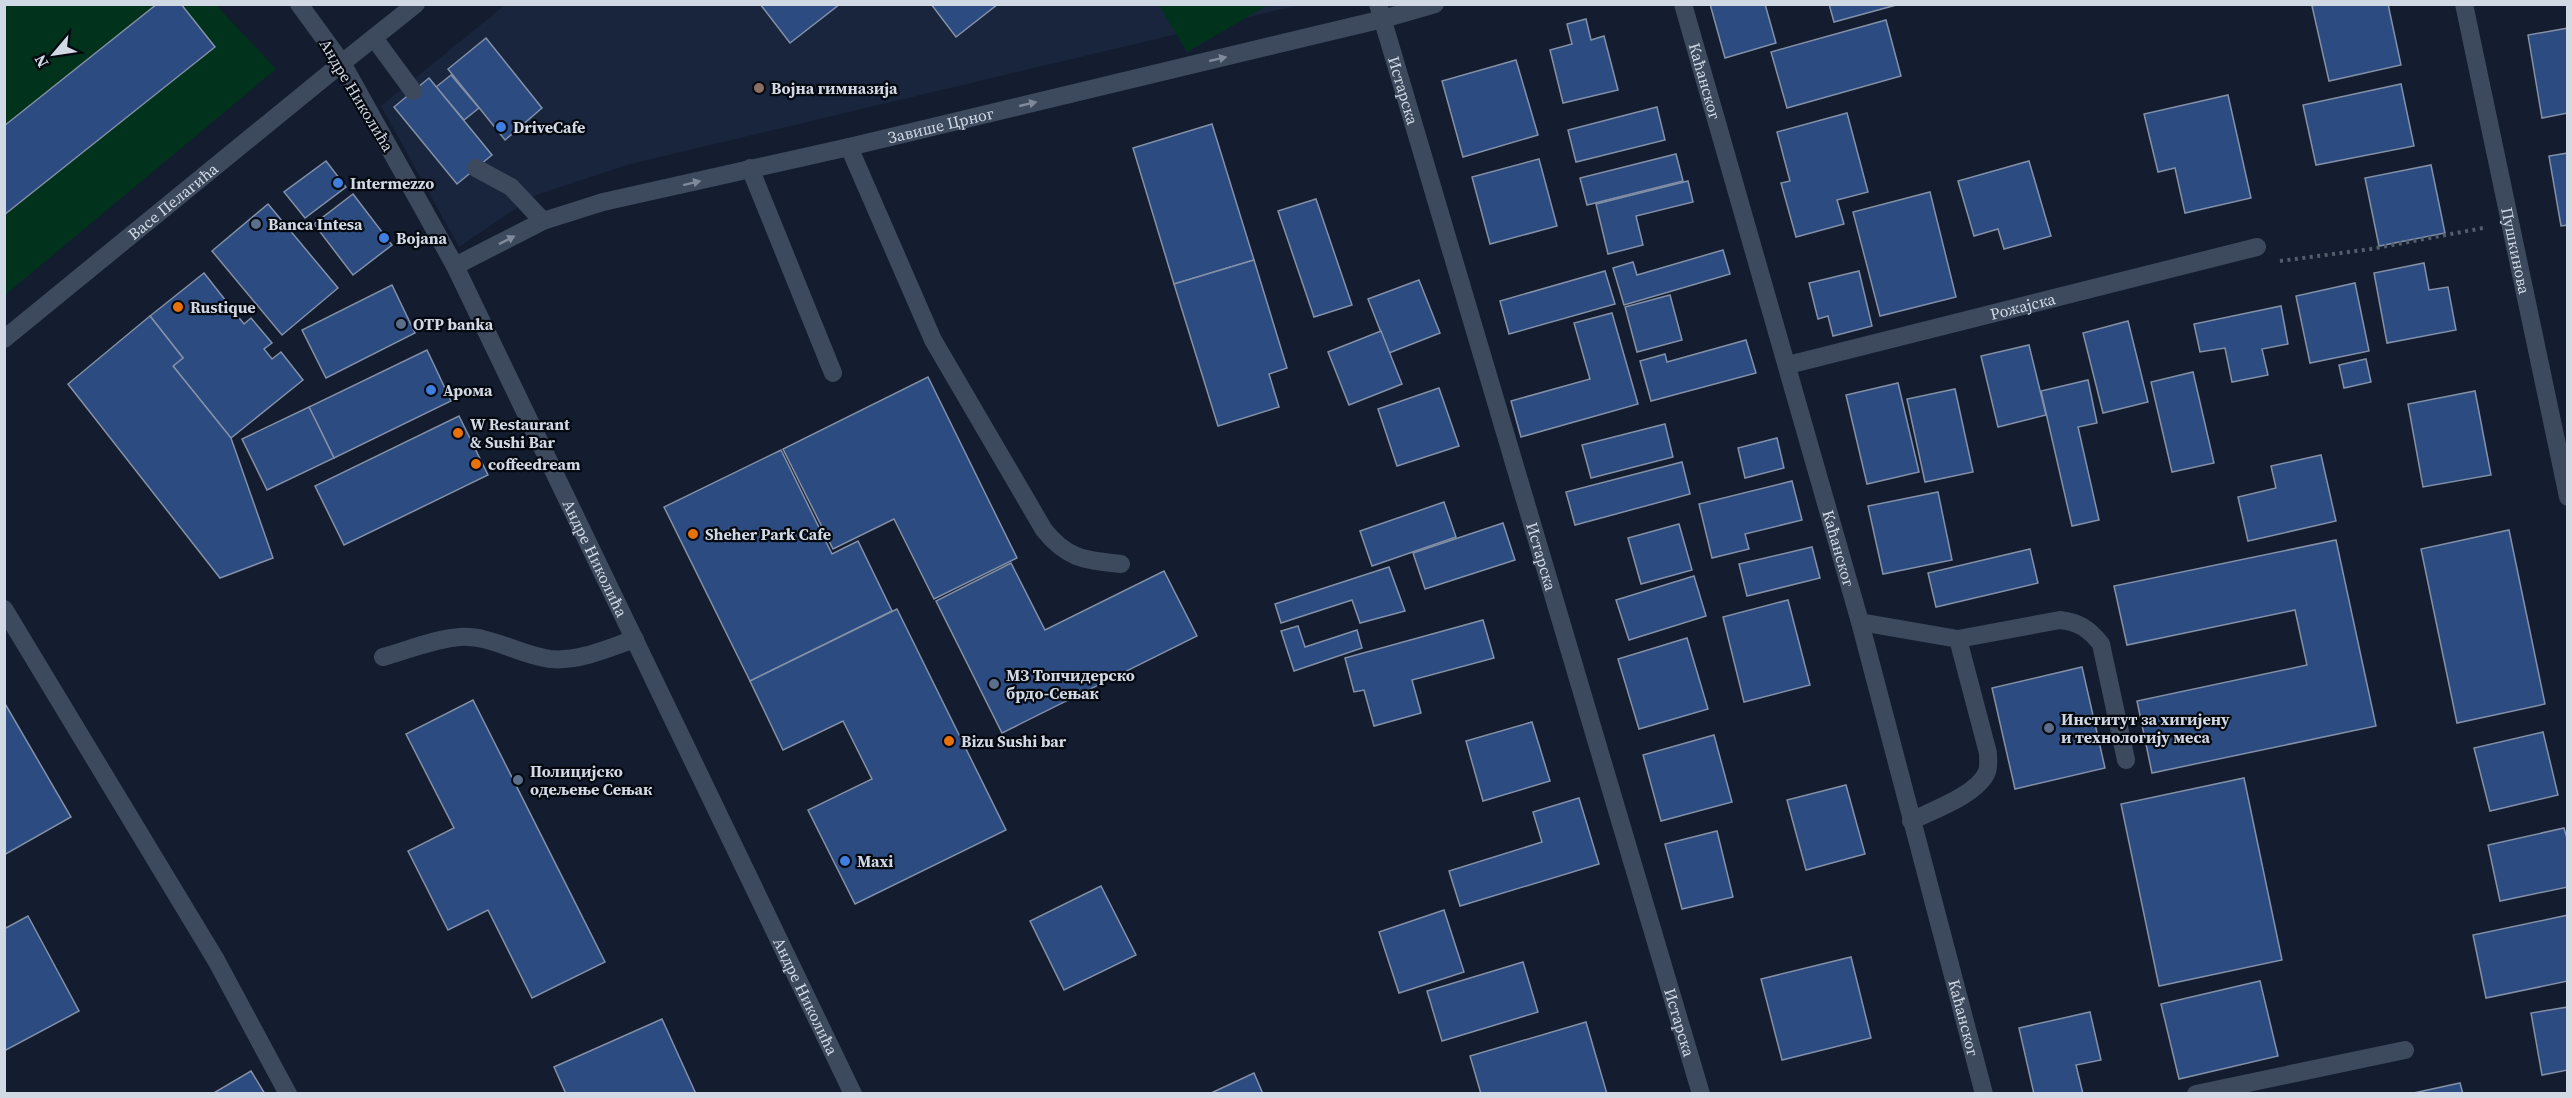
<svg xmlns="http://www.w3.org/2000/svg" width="2572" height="1098" font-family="'Source Serif 4',serif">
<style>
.built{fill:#18253c}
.green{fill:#01331c}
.building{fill:#2b4b81;stroke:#8390a7;stroke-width:1.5}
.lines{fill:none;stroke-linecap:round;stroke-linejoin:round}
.path{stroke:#535d6c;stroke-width:4;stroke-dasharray:3 4.5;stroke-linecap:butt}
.service{stroke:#3d495d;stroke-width:18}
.minor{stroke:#3d495d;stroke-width:18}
.tertiary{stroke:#3d495d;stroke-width:18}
.oneway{fill:#808a9a}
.education-dot{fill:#8d6e63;stroke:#04080f;stroke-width:2}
.shop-dot{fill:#3f7fe0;stroke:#04080f;stroke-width:2}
.service-dot{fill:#5c6f8a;stroke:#04080f;stroke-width:2}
.food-dot{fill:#e8710a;stroke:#04080f;stroke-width:2}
.labels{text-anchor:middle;stroke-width:4.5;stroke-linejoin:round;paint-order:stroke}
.street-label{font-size:16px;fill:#d1d9e5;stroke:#04080f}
.poi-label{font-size:16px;font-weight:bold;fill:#d1d9e5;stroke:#04080f;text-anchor:start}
</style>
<rect width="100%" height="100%" fill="#131d2f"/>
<path class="built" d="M505,5H1299L630,164L536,195L459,247L381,106Z"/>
<g class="green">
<path d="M5,5H216L276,69L5,295Z"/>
<path d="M1159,5H1268L1187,52Z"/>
</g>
<g class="building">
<path d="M157,4H181L215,47L4,215V126Z"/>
<path d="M760,4H840L790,43Z"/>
<path d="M931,4H998L956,37Z"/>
<path d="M1710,4H1765L1776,43L1725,58Z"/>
<path d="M1829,4H1900L1834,22Z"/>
<path d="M2318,4H2388L2401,65L2329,81L2312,6Z"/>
<path d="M1586,19L1591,40L1604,36L1618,90L1563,103L1550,50L1572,44L1567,24Z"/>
<path d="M1886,20L1901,76L1787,108L1771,52Z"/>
<path d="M2568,28V113L2542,118L2528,35Z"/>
<path d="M486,38L542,108L505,140L448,69Z"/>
<path d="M1516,60L1538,135L1463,157L1442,81Z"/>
<path d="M451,75L479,108L464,120L436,87Z"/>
<path d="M429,78L492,155L457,184L394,107Z"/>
<path d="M2401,84L2414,146L2316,165L2303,105Z"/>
<path d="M2228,95L2251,198L2185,213L2175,168L2158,172L2144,114Z"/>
<path d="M1657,107L1665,140L1576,162L1568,130Z"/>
<path d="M1847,113L1868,192L1837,200L1844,224L1796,237L1781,183L1790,181L1777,132Z"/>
<path d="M1212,124L1254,260L1174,284L1133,148Z"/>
<path d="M2568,153V225L2561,226L2549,156Z"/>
<path d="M1676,154L1683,181L1587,205L1580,178Z"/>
<path d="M1539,159L1557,226L1490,244L1472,177Z"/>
<path d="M326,161L346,187L305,218L284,192Z"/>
<path d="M2029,161L2051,236L2004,249L1998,229L1974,236L1958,181Z"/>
<path d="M2431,165L2445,233L2379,246L2365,178Z"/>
<path d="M1688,181L1693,202L1636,216L1643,245L1608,254L1596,204Z"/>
<path d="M1930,192L1956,297L1880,316L1853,212Z"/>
<path d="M353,194L392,245L353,275L314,224Z"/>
<path d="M1316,199L1352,305L1314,317L1278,211Z"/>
<path d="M268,204L338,288L282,335L212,251Z"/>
<path d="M1723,250L1730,274L1624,305L1613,268L1633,262L1637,275Z"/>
<path d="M1254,260L1287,368L1269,374L1279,407L1218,426L1174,284Z"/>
<path d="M2424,263L2429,290L2448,287L2456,330L2387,343L2374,273Z"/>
<path d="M1605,271L1615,304L1509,334L1500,301Z"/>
<path d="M1859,271L1872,326L1833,336L1828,316L1818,319L1809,283Z"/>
<path d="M204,273L244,324L251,318L272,343L264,349L272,359L281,352L303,380L231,438L173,366L183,358L150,316Z"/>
<path d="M1419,280L1440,333L1389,353L1368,299Z"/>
<path d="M2355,283L2369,351L2310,363L2296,296Z"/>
<path d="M392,285L415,333L326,378L302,330Z"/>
<path d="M1670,295L1682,340L1637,352L1625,307Z"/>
<path d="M2281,306L2288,344L2262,349L2268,375L2232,382L2225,348L2200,352L2194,324Z"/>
<path d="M1612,313L1638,404L1521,437L1511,401L1590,379L1574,323Z"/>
<path d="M150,316L183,358L173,366L231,438L273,558L220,578L68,384Z"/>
<path d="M2128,321L2148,402L2103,413L2083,333Z"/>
<path d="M1381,331L1402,384L1349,405L1328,352Z"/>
<path d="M1746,340L1756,373L1651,401L1640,361L1665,354L1667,362Z"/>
<path d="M2029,345L2046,415L1998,427L1981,356Z"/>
<path d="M427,350L451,401L334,458L309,407Z"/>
<path d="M2366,359L2371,382L2344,388L2339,365Z"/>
<path d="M2193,372L2214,463L2172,472L2151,382Z"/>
<path d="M928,377L1017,558L934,599L894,519L833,549L783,449Z"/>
<path d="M2088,380L2097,423L2078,427L2099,520L2072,526L2041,391Z"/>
<path d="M1898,383L1919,472L1867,484L1846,395Z"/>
<path d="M1439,388L1459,446L1397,466L1378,409Z"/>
<path d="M1955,389L1973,472L1925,482L1907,399Z"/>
<path d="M2475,391L2491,475L2423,487L2408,404Z"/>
<path d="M309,407L334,458L267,490L242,439Z"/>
<path d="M459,416L488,475L344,545L315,486Z"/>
<path d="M1665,424L1673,457L1591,478L1582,445Z"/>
<path d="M1777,438L1784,468L1745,478L1738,448Z"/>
<path d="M781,450L832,554L858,541L892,611L750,681L664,507Z"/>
<path d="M2321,455L2336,521L2248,541L2238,497L2276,488L2271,466Z"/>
<path d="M1682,462L1690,494L1575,525L1566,492Z"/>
<path d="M1792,481L1802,520L1745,534L1749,549L1712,558L1699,504Z"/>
<path d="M1938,492L1952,560L1883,574L1868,506Z"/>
<path d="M1444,502L1456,537L1372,566L1360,531Z"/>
<path d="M1503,523L1515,560L1425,589L1413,553Z"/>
<path d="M1679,524L1692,570L1641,584L1628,538Z"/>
<path d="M2509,530L2545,704L2457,723L2421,549Z"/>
<path d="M2336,540L2376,726L2152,773L2137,701L2307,665L2295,610L2127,645L2114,586Z"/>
<path d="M1812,547L1820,578L1747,596L1739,564Z"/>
<path d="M2030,549L2038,583L1936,607L1928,573Z"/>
<path d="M1011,563L1045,630L1164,571L1197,636L1002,733L936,601Z"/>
<path d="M1389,567L1405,611L1360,623L1352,600L1281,623L1275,604Z"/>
<path d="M1694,576L1706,616L1629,640L1616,600Z"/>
<path d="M1788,600L1810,685L1744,702L1723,617Z"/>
<path d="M897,609L1006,830L855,904L808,810L872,779L843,721L783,750L750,681Z"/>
<path d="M1483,620L1494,658L1412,680L1421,713L1374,726L1364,690L1354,692L1345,658Z"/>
<path d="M1298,626L1305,647L1357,630L1362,648L1294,671L1281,631Z"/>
<path d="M1687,638L1708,709L1639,729L1618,659Z"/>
<path d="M2082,667L2105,768L2015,789L1992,688Z"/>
<path d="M473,700L605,962L532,998L488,910L448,930L408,851L454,828L406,734Z"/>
<path d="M4,702L71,817L4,855Z"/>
<path d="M1532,722L1550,781L1483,801L1466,741Z"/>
<path d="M2543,732L2558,795L2490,811L2474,748Z"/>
<path d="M1714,735L1732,802L1661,821L1643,755Z"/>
<path d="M2244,778L2282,960L2159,986L2121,804Z"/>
<path d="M1846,785L1865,854L1806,870L1787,800Z"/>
<path d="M1579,798L1599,864L1460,906L1449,871L1542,842L1533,812Z"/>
<path d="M2564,828L2568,842V887L2500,901L2488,845Z"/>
<path d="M1717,831L1733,897L1682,909L1665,844Z"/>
<path d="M1101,886L1136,955L1064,990L1030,921Z"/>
<path d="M1444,910L1464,972L1399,993L1379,932Z"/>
<path d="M2568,915V981L2486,998L2473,935Z"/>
<path d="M28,916L79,1011L4,1051V929Z"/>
<path d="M1851,957L1871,1038L1782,1060L1761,979Z"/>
<path d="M1523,962L1538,1012L1442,1041L1427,991Z"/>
<path d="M2260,981L2278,1056L2179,1079L2161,1004Z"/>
<path d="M2568,1007V1070L2542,1075L2531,1013Z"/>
<path d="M2090,1012L2101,1060L2076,1065L2083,1094H2034L2019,1028Z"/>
<path d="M662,1019L696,1094H566L554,1067Z"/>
<path d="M1586,1022L1607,1094H1481L1470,1056Z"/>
<path d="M251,1071L265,1094H212Z"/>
<path d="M1254,1073L1263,1094H1209Z"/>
<path d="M2460,1083L2463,1094H2409Z"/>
</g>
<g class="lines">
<path class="path" d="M2280,261L2371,249L2483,228"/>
<g class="service">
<path d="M374,38L413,91"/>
<path d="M849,147L933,340L1044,530C1068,560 1086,560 1121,564"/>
<path d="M476,168L511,187L543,221"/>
<path d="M750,168L833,373"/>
<path d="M4,609L216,960L288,1094"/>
<path d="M1860,622L1958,639L1988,753C1988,759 1989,766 1987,772C1977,795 1933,810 1911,821"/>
<path d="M1958,639L2060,620C2079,622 2089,629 2101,644L2126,760"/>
<path d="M383,657C408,650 434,639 460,637C490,635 520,655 550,659C579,662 608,648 635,639"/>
<path d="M2196,1094L2405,1050"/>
</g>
<g class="minor">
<path id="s1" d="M416,4L342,63L455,266L853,1094"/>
<path id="s2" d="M1378,4L1701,1094"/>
<path id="s3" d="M1683,4L1860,622L1984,1094"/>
<path id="s4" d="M2464,4L2568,497"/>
<path id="s5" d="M455,266L543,221L603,202L849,147L1383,19L1435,4"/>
<path id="s6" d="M1788,365L2257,247"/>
</g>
<path class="tertiary" id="s7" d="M4,339L342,63L299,4"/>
</g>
<defs><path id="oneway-solid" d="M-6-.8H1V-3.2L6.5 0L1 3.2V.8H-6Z" transform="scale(1.5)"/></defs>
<g class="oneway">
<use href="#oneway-solid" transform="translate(1218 59) rotate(-13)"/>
<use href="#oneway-solid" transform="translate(1028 104) rotate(-13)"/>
<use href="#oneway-solid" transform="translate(692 183) rotate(-14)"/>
<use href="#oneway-solid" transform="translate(507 240) rotate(-27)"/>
</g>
<circle class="education-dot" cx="759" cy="88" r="6"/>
<g class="shop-dot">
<circle cx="501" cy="127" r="6"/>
<circle cx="338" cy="183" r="6"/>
<circle cx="384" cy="238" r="6"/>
<circle cx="431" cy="390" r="6"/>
<circle cx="845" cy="861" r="6"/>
</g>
<g class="service-dot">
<circle cx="256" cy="224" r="6"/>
<circle cx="401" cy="324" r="6"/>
<circle cx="994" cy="684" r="6"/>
<circle cx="2049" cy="728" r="6"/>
<circle cx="518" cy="780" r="6"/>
</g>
<g class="food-dot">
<circle cx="178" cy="307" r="6"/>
<circle cx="458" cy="433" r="6"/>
<circle cx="476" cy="464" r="6"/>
<circle cx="693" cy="534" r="6"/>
<circle cx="949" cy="741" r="6"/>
</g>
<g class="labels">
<g class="street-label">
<text dy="6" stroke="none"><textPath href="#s3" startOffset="80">Каћанског</textPath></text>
<text dy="6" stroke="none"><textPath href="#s2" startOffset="90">Истарска</textPath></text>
<text transform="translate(357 95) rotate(59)" y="6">Андре Николића</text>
<text dy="6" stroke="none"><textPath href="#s5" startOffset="508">Завише Црног</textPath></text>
<text dy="6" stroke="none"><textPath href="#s7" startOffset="218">Васе Пелагића</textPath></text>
<text dy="6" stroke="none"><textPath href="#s4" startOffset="252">Пушкинова</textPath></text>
<text dy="6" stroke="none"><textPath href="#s6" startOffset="242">Рожајска</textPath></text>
<text dy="6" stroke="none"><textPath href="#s3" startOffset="566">Каћанског</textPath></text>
<text dy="6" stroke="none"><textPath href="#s2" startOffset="576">Истарска</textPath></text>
<text dy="6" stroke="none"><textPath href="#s1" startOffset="651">Андре Николића</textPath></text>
<text dy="6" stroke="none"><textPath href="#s1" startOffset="1137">Андре Николића</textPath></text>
<text dy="6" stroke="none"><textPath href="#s3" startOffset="1052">Каћанског</textPath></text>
<text dy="6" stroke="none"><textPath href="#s2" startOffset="1062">Истарска</textPath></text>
</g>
<g class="poi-label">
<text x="771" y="94">Војна гимназија</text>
<text x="513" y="133">DriveCafe</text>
<text x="350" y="189">Intermezzo</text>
<text x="268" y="230">Banca Intesa</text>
<text x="396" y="244">Bojana</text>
<text x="190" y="313">Rustique</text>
<text x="413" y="330">OTP banka</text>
<text x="443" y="396">Арома</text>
<text x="470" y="430">W Restaurant<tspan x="470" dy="18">&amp; Sushi Bar</tspan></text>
<text x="488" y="470">coffeedream</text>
<text x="705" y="540">Sheher Park Cafe</text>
<text x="1006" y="681">МЗ Топчидерско<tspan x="1006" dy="18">брдо-Сењак</tspan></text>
<text x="2061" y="725">Институт за хигијену<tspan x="2061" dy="18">и технологију меса</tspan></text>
<text x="961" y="747">Bizu Sushi bar</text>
<text x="530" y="777">Полицијско<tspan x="530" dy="18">одељење Сењак</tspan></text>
<text x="857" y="867">Maxi</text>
</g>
</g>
<rect width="2572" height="1098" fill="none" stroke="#d1d9e5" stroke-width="12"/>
<g transform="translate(54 54) rotate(241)" stroke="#04080f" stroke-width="4.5" paint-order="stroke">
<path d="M0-4.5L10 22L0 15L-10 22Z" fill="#d1d9e5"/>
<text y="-9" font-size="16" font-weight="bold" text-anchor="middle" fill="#d1d9e5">N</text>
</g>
</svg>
